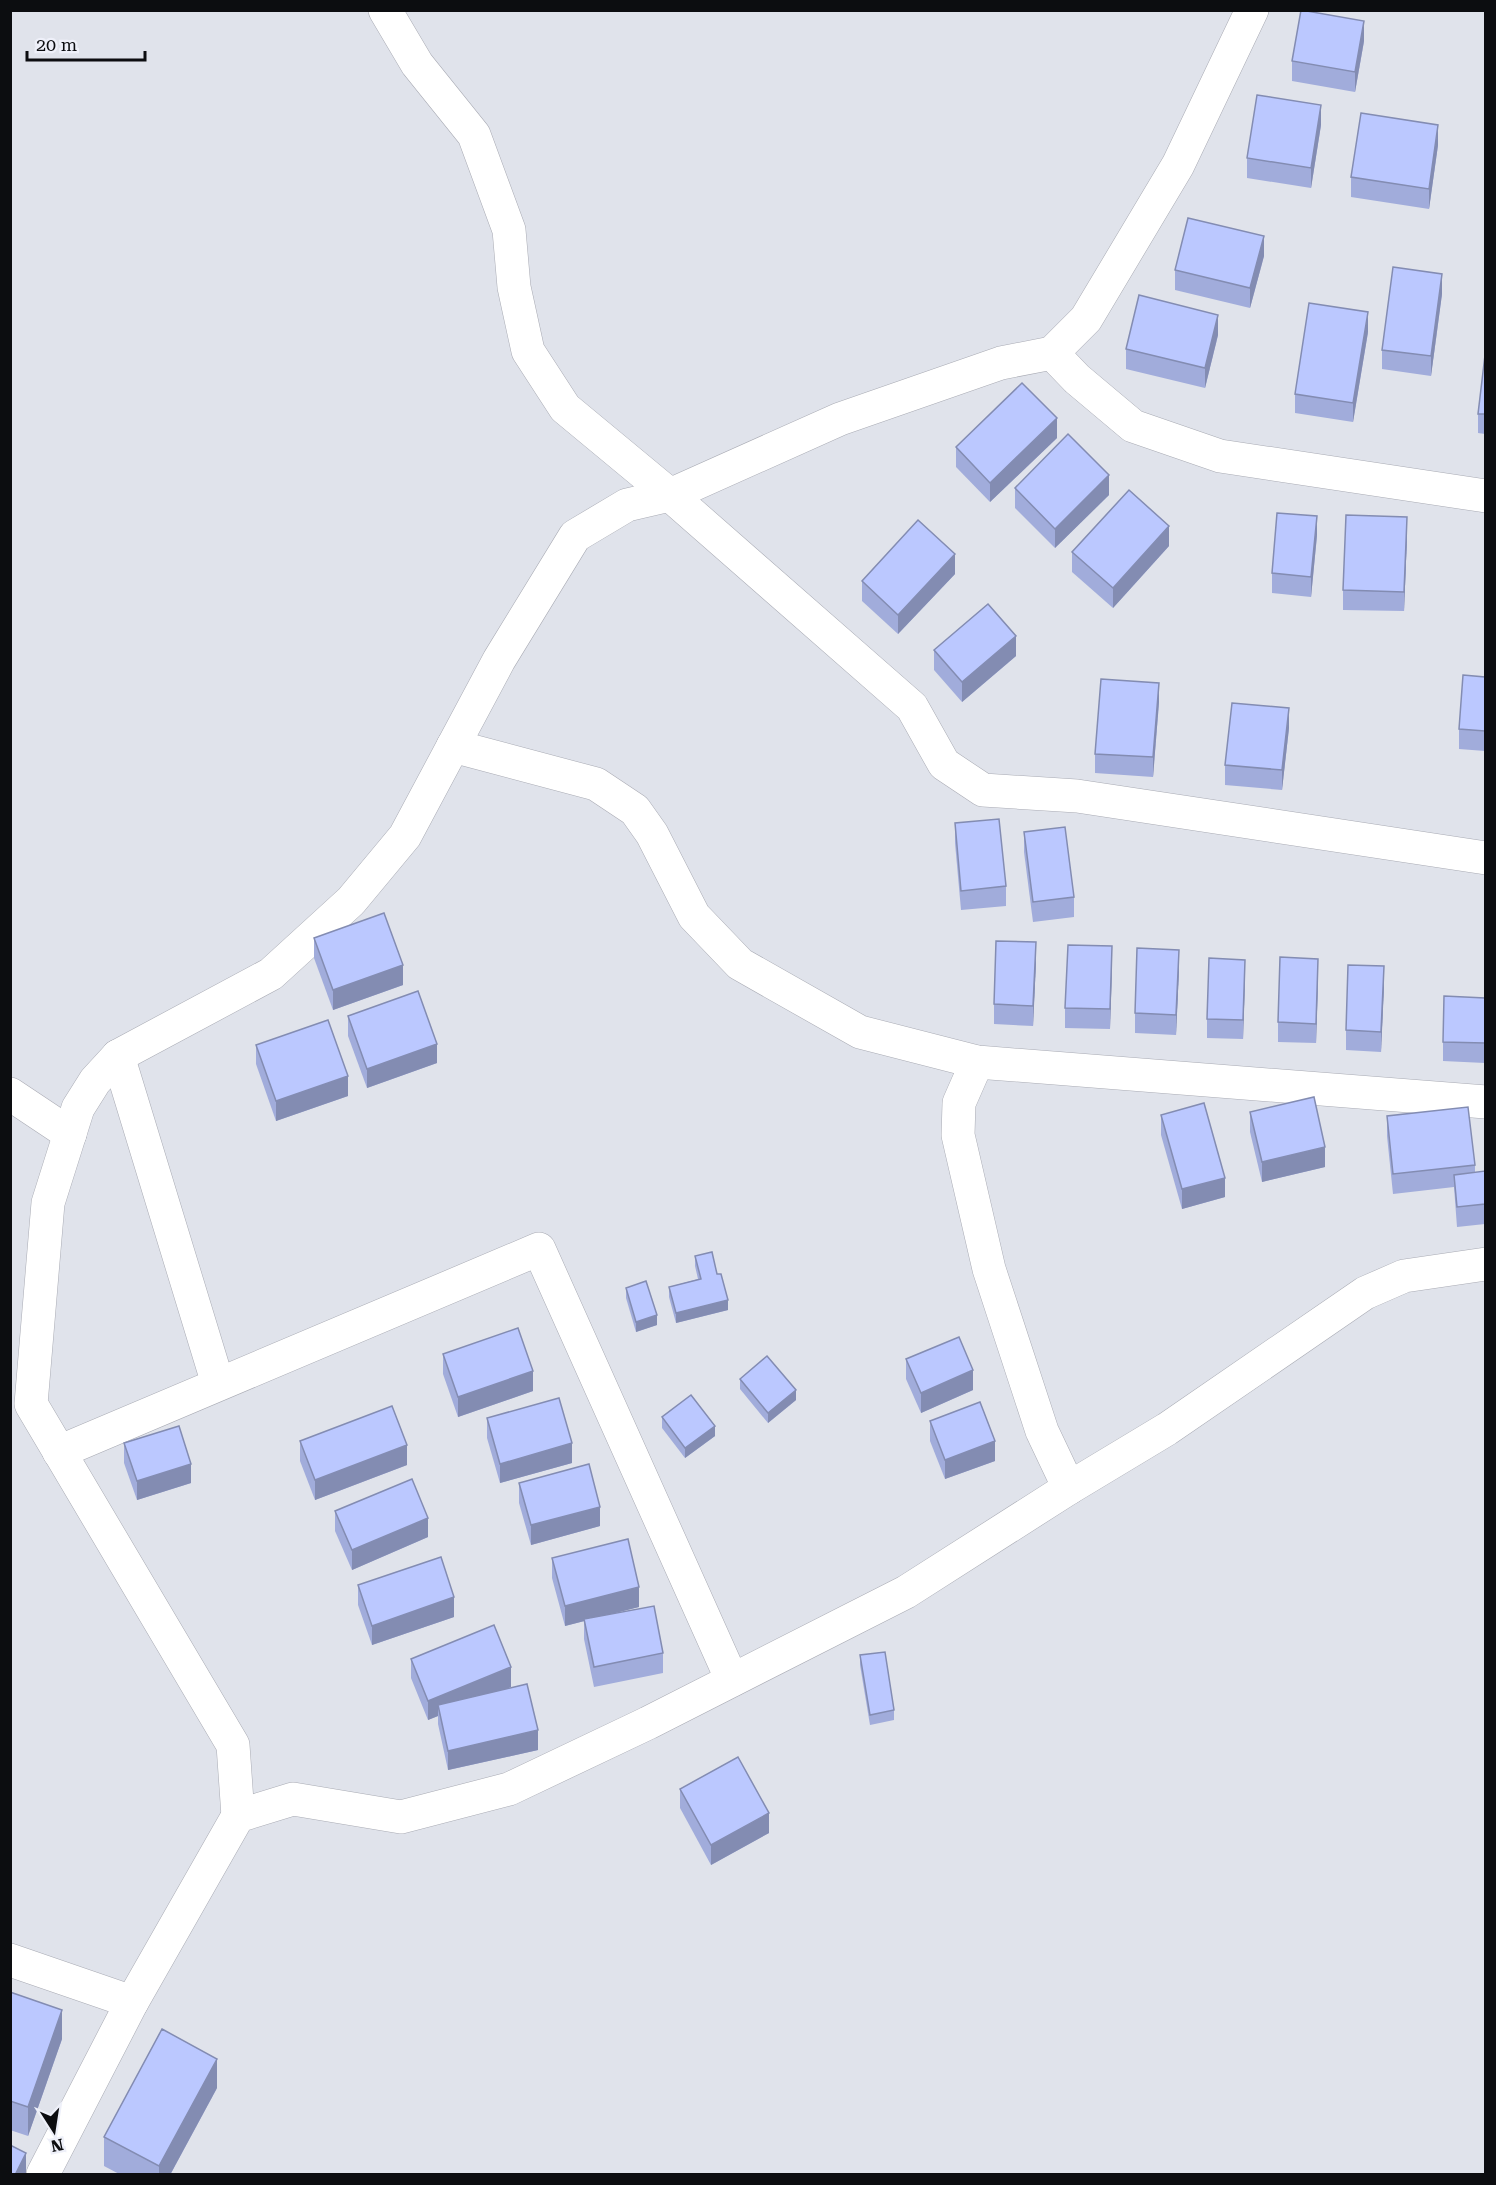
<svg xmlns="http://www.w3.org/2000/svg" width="1496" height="2185" font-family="'Roboto Serif',serif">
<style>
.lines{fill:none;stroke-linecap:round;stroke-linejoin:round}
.minor-casing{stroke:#a9abb4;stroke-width:34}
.minor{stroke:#fff;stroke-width:33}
.wall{fill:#a1acdb}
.shaded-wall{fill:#838cb2}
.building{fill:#bbc8ff;stroke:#838cb2;stroke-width:1.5}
</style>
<rect width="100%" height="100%" fill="#e0e3eb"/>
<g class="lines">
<g class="minor-casing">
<g id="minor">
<path d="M385,10L417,64L474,135L509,230L514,287L528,351L565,408L670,495L840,419L1001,363L1052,353L1086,319L1178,165L1252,10"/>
<path d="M1052,353L1077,379L1133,426L1220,456L1486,496"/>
<path d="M453,746L596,784L635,810L652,834L694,916L740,964L860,1032L977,1062L1486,1102"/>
<path d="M118,1056L218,1384"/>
<path d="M977,1062L959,1103L958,1135L989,1269L1042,1431L1069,1488"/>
<path d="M10,1094L70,1134"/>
<path d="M59,1452L539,1249L732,1680"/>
<path d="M238,1816L233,1745L31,1404L48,1203L78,1108L95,1081L118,1056L271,974L351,901L405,836L499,660L575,536L627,505L670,495L912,707L944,764L983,790L1077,796L1486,858"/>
<path d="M10,1960L132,2002L238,1816L293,1799L401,1817L509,1789L648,1723L906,1592L1069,1488L1167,1429L1365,1293L1404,1276L1486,1264"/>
<path d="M43,2174L132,2002"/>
</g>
</g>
<use href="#minor" class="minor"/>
</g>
<g class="wall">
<path d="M1364,41L1355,92L1292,81V61Z"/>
<path d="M1321,125L1311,188L1247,178V158Z"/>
<path d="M1438,145L1429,209L1351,197V177Z"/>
<path d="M1264,256L1250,308L1175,290V270Z"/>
<path d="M1442,294L1431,376L1382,369V350Z"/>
<path d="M1368,332L1353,422L1295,413V394Z"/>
<path d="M1218,335L1205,388L1126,369V349Z"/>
<path d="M1485,355V434L1478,433V414Z"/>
<path d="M1057,438L990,502L956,467V447Z"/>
<path d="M1015,488L1109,495L1055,548L1015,508Z"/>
<path d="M1317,535L1311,597L1272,593V573Z"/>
<path d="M1407,537L1404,611L1343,610V590Z"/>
<path d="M1169,546L1113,608L1072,572V552Z"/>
<path d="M955,574L898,634L862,601V581Z"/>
<path d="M934,650L1016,656L962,702L934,670Z"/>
<path d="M1485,677V751L1459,749V729Z"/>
<path d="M1159,702L1153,777L1095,773V754Z"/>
<path d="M1289,728L1282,790L1225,785V765Z"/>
<path d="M955,823L1006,886V906L961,910L955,843Z"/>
<path d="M1024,832L1074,897V917L1033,922L1024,852Z"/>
<path d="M314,938L403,985L333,1010L314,958Z"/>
<path d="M1036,962L1033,1026L994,1024V1004Z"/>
<path d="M1112,966L1110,1029L1065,1028V1008Z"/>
<path d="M1179,970L1176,1035L1135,1033V1013Z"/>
<path d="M1245,979L1243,1039L1207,1038V1019Z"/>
<path d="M1318,979L1316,1043L1278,1042V1022Z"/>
<path d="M1384,986L1381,1052L1346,1050V1030Z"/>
<path d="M1485,998V1063L1443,1061V1042Z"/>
<path d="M348,1016L437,1063L367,1088L348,1036Z"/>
<path d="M256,1045L348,1096L276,1121L256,1064Z"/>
<path d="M1250,1112L1325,1167L1262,1182L1250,1132Z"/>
<path d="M1161,1115L1225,1197L1182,1209L1161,1135Z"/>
<path d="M1387,1116L1475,1165V1173L1485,1171V1224L1457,1227L1454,1187L1393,1194L1387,1136Z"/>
<path d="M695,1256L717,1274L728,1310L676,1323L669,1297V1287L698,1279L695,1266Z"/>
<path d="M626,1288L657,1325L636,1332L626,1298Z"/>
<path d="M443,1354L533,1391L458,1417L443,1374Z"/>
<path d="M906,1359L973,1390L921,1413L906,1379Z"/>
<path d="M740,1379L796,1400L768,1423L740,1389Z"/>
<path d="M662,1417L715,1436L685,1458L662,1428Z"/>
<path d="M487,1418L572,1463L500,1483L487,1438Z"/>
<path d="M930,1421L995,1461L945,1479L930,1441Z"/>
<path d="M300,1441L407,1465L315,1500L300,1461Z"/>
<path d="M124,1443L191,1483L137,1500L124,1463Z"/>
<path d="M519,1483L600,1526L531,1545L519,1503Z"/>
<path d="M335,1511L428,1537L352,1570L335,1531Z"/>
<path d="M552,1558L639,1607L614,1613L663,1653V1673L594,1687L584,1639V1621L565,1626L552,1578Z"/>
<path d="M358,1585L454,1617L372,1645L358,1605Z"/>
<path d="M860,1655L894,1710V1720L870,1725L860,1665Z"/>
<path d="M411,1659L511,1687L507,1688L538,1750L448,1770L438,1724V1716L428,1720L411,1678Z"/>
<path d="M680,1789L769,1833L711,1865L680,1808Z"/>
<path d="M10,1992L62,2039L28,2136L10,2130Z"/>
<path d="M217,2088L170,2175H121L104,2166V2137Z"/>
</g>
<g class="shaded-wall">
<path d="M1364,21V41L1355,92V72Z"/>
<path d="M1321,105V125L1311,188V168Z"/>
<path d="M1438,125V145L1429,209V189Z"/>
<path d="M1264,236V256L1250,308V288Z"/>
<path d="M1442,274V294L1431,376V356Z"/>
<path d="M1368,312V332L1353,422V403Z"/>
<path d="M1218,315V335L1205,388V368Z"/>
<path d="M1057,418V438L990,502V483Z"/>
<path d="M1109,475V495L1055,548V529Z"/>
<path d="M1317,516V535L1311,597V577Z"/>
<path d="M1407,517V537L1404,611V592Z"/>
<path d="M1169,526V546L1113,608V588Z"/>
<path d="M955,554V574L898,634V615Z"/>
<path d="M1016,636V656L962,702V682Z"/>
<path d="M1159,683V702L1153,777V757Z"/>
<path d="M1289,708V728L1282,790V770Z"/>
<path d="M1036,942V962L1033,1026V1006Z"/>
<path d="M1112,946V966L1110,1029V1009Z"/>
<path d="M1179,950V970L1176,1035V1015Z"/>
<path d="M1318,959V979L1316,1043V1024Z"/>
<path d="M1245,960V979L1243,1039V1020Z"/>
<path d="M403,965V985L333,1010V990Z"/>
<path d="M1384,966V986L1381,1052V1032Z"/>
<path d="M437,1044V1063L367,1088V1069Z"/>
<path d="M348,1076V1096L276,1121V1101Z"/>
<path d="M1325,1147V1167L1262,1182V1162Z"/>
<path d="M1225,1178V1197L1182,1209V1189Z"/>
<path d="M728,1300V1310L676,1323V1313Z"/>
<path d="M657,1315V1325L636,1332V1322Z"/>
<path d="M973,1370V1390L921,1413V1393Z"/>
<path d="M533,1371V1391L458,1417V1397Z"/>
<path d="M796,1390V1400L768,1423V1413Z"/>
<path d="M715,1426V1436L685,1458V1448Z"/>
<path d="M995,1441V1461L945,1479V1460Z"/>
<path d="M572,1443V1463L500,1483V1464Z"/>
<path d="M407,1445V1465L315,1500V1480Z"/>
<path d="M191,1464V1483L137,1500V1481Z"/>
<path d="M600,1507V1526L531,1545V1525Z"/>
<path d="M428,1518V1537L352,1570V1550Z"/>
<path d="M639,1587V1607L565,1626V1606Z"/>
<path d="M454,1597V1617L372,1645V1626Z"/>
<path d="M511,1667V1687L440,1716L438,1705V1716L428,1720V1701Z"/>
<path d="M538,1730V1750L448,1770V1751Z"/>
<path d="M769,1813V1833L711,1865V1845Z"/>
<path d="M62,2010V2039L28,2136V2107Z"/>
<path d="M217,2059V2088L170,2175H159V2166Z"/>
<path d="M26,2153V2175H15Z"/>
</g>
<g class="building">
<path d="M1301,10L1364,21L1355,72L1292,61Z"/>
<path d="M1257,95L1321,105L1311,168L1247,158Z"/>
<path d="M1361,113L1438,125L1429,189L1351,177Z"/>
<path d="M1188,218L1264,236L1250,288L1175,270Z"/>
<path d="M1393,267L1442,274L1431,356L1382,350Z"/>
<path d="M1139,295L1218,315L1205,368L1126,349Z"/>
<path d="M1309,303L1368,312L1353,403L1295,394Z"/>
<path d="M1485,355V414H1478Z"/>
<path d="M1022,383L1057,418L990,483L956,447Z"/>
<path d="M1068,434L1109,475L1055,529L1015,488Z"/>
<path d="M1129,490L1169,526L1113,588L1072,552Z"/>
<path d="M1277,513L1317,516L1311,577L1272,573Z"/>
<path d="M1346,515L1407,517L1404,592L1343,590Z"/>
<path d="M918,520L955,554L898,615L862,581Z"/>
<path d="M988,604L1016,636L962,682L934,650Z"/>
<path d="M1463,675L1485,677V731L1459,729Z"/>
<path d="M1101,679L1159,683L1153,757L1095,754Z"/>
<path d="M1232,703L1289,708L1282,770L1225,765Z"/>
<path d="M999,819L1006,886L961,891L955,823Z"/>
<path d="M1065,827L1074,897L1033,902L1024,832Z"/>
<path d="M384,913L403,965L333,990L314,938Z"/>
<path d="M996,941L1036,942L1033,1006L994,1004Z"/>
<path d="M1068,945L1112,946L1110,1009L1065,1008Z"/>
<path d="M1137,948L1179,950L1176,1015L1135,1013Z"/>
<path d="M1280,957L1318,959L1316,1024L1278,1022Z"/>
<path d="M1209,958L1245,960L1243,1020L1207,1019Z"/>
<path d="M1348,965L1384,966L1381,1032L1346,1030Z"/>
<path d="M418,991L437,1044L367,1069L348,1016Z"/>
<path d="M1444,996L1485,998V1043L1443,1042Z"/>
<path d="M328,1020L348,1076L276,1101L256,1045Z"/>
<path d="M1314,1097L1325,1147L1262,1162L1250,1112Z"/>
<path d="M1204,1103L1225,1178L1182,1189L1161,1115Z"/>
<path d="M1468,1107L1475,1165L1393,1174L1387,1116Z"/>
<path d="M1485,1171V1204L1457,1207L1454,1175Z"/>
<path d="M712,1252L717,1274H721L728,1300L676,1313L669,1287L701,1279L695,1256Z"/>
<path d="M646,1281L657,1315L636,1322L626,1288Z"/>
<path d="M518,1328L533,1371L458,1397L443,1354Z"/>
<path d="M959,1337L973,1370L921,1393L906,1359Z"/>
<path d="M767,1356L796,1390L768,1413L740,1379Z"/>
<path d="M691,1395L715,1426L685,1448L662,1417Z"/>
<path d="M559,1398L572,1443L500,1464L487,1418Z"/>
<path d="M980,1402L995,1441L945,1460L930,1421Z"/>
<path d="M392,1406L407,1445L315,1480L300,1441Z"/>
<path d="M179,1426L191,1464L137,1481L124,1443Z"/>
<path d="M589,1464L600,1507L531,1525L519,1483Z"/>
<path d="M412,1479L428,1518L352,1550L335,1511Z"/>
<path d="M628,1539L639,1587L565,1606L552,1558Z"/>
<path d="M441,1557L454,1597L372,1626L358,1585Z"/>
<path d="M654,1606L663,1653L594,1667L584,1619Z"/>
<path d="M494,1625L511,1667L428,1701L411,1659Z"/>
<path d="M885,1652L894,1710L870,1715L860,1655Z"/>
<path d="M527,1684L538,1730L448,1751L438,1705Z"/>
<path d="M738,1757L769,1813L711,1845L680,1789Z"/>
<path d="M10,1992L62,2010L28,2107L10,2101Z"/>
<path d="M162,2029L217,2059L159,2166L104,2137Z"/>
<path d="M10,2145L26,2153L15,2175H10Z"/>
</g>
<rect width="1496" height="2185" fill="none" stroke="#0c0d10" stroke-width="24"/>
<g transform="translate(54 2131) rotate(168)" stroke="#eef0f9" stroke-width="4.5" paint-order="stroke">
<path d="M0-4.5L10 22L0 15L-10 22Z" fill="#0c0d10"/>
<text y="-9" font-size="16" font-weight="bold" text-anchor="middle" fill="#0c0d10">N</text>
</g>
<path d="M27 51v9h118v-9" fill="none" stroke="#0c0d10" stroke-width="3"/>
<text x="36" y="51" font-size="18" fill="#0c0d10" stroke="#eef0f9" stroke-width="4.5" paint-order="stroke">20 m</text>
</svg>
